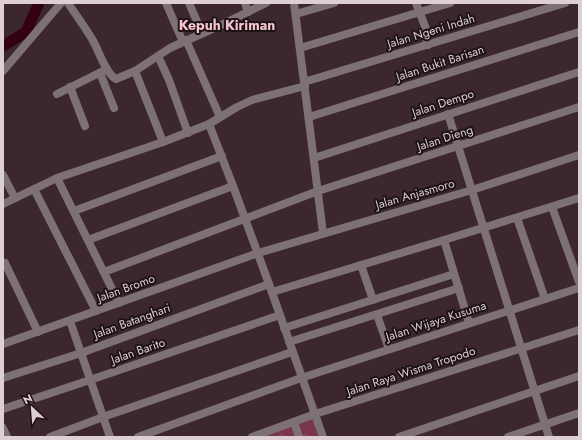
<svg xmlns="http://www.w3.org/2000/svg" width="582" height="440" font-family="Jost,sans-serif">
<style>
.park{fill:url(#park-tufts)}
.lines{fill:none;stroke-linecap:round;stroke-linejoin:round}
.river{stroke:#330014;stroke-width:11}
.street{stroke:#7d7174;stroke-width:8}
.labels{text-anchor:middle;stroke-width:4;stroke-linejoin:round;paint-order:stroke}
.street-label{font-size:12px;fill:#ddcfd2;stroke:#1d1316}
.quarter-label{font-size:14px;font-weight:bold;fill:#f7c4d0;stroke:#1d1316}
</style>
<defs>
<pattern id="park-tufts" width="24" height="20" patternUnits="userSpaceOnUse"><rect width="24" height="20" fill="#78364a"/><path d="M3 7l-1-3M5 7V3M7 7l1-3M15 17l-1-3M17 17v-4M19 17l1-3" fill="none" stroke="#8b5263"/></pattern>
</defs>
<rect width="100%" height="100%" fill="#3c272d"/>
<path class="park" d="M315,414L323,437H252Z"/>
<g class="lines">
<path class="river" d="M3,46L26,32L39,3"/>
<g class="street">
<path d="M68,3C76,15 85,27 92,39C99,50 105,73 116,79L135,71L170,48L221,25L266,3"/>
<path d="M166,3L183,42"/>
<path d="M189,3L202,33"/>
<path d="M245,3L248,12"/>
<path d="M294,3L323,233"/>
<path d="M416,3L426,29L424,31L428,45"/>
<path d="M296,14L334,3"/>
<path d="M186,40L220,117"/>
<path d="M300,48L450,3"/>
<path d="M158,56L169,80L188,133"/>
<path d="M3,71L61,3"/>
<path d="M135,71L163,142"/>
<path d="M100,73L114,108"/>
<path d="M304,82L565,3"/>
<path d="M70,87L85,126"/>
<path d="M57,94L107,69"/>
<path d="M448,114L549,437"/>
<path d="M309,117L579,32"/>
<path d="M209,124L233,186L269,284L323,437"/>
<path d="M314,158L579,72"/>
<path d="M3,175L15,198"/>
<path d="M57,178L119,303"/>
<path d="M34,189L96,311"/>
<path d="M3,204L57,178L163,142L209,124L237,107L252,100L305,86"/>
<path d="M552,207L579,282"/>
<path d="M74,211L222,156"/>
<path d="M517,218L545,299"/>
<path d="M88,240L233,186"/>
<path d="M444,240L579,198"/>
<path d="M5,263L38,332"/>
<path d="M361,265L373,300"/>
<path d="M104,272L318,191L579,107"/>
<path d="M272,292L444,240L469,323"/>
<path d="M377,315L389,349"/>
<path d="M70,321L110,437"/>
<path d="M284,328L454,274"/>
<path d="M289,342L459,288"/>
<path d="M3,344L258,253L472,190L579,155"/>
<path d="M3,378L81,353L269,284"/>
<path d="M3,409L90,380L280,315"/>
<path d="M294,422L299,437"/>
<path d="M3,428L7,437"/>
<path d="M50,437L103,417L292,352"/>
<path d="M138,437L301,378L579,288"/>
<path d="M252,437L315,414L579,330"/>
<path d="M399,437L579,376"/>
<path d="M508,437L579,413"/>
</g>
</g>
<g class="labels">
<g class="street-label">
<text transform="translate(431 31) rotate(-17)" y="4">Jalan Ngeni Indah</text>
<text transform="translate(440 63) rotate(-18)" y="4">Jalan Bukit Barisan</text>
<text transform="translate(443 103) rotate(-18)" y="4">Jalan Dempo</text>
<text transform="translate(445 138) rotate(-18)" y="4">Jalan Dieng</text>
<text transform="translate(415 194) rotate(-16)" y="4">Jalan Anjasmoro</text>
<text transform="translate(126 288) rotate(-20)" y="4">Jalan Bromo</text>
<text transform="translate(132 321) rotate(-20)" y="4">Jalan Batanghari</text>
<text transform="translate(436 321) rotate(-18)" y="4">Jalan Wijaya Kusuma</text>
<text transform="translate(138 351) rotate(-19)" y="4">Jalan Barito</text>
<text transform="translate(411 371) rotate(-18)" y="4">Jalan Raya Wisma Tropodo</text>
</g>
<g class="quarter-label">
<text x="227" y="30">Kepuh Kiriman</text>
</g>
</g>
<rect width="582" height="440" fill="none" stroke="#ddcfd2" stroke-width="8"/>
<g transform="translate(32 408) rotate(334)" stroke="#1d1316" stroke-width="3" paint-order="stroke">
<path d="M0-3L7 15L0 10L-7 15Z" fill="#ddcfd2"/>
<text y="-6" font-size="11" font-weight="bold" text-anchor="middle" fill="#ddcfd2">N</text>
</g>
</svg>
